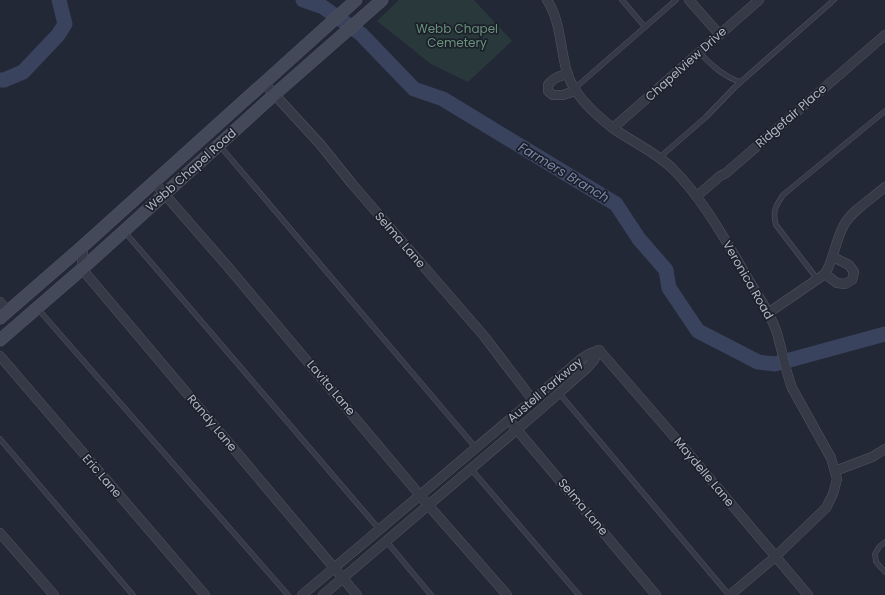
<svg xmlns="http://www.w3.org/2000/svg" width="885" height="595" font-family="Poppins,sans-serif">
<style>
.green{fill:#29383b}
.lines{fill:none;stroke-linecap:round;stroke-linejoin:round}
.river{stroke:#39435e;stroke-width:15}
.service-casing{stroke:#515562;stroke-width:5.5}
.minor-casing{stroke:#515562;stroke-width:10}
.secondary-casing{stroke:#515562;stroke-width:13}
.service{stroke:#363a47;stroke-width:4.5}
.minor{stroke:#363a47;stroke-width:9}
.secondary{stroke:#444959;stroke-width:12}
.labels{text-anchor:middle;stroke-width:3.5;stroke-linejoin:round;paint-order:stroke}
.park-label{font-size:12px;fill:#6a9179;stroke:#1b202b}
.street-label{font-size:12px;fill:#b1b5c3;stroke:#1b202b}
.water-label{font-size:13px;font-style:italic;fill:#7c87a9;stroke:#1b202b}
</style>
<rect width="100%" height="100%" fill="#232836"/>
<path class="green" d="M399,0H474L512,41L468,82L431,64L377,21Z"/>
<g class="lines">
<g class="river">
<path d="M303,0L323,7L361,34L414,89L443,99L616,204L639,239L666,270L669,288L698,331L758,362L775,364L885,334"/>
<path d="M0,80H4L23,72L58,35L65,24L59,0"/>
</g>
<g class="service-casing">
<g id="service">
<path d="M645,27L676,0"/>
<path d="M699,52C711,65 724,77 741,82"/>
<path d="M574,89L645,27L622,0"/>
<path d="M220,146L476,448"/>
<path d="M659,158L706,117L735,87L834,0"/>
<path d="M124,231L379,529"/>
<path d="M818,280L776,225C772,211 776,206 783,195L885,111"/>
<path d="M38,309L288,595"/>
<path d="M559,393L729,595"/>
<path d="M0,439L133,595"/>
<path d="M471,469L579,595"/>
<path d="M387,542L431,595"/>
<path d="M885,542L879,547L875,554L876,562L885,572"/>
</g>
</g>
<g class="minor-casing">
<g id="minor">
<path d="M547,0C565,27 558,66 576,91C585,105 601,119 614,129C633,142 655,152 672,168C703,199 725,239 747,277C757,294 769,311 776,330C782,349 785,369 792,388L831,458L837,479L833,494L826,508L775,557L730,595"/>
<path d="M689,0L719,34"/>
<path d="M568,74C559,76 553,78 548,85V91L553,95H563L575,91"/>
<path d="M264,83L320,144L353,185L484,336L532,399"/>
<path d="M613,128L759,0"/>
<path d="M154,182L228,267L429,506L507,595"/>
<path d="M697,196L720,176L726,173L885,35"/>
<path d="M83,246L82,269L357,595"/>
<path d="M825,274L837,283L845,284L852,280L854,272L849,265L833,257"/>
<path d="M0,302L8,311"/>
<path d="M768,313L825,274C834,259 835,241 844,225C851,211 873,198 885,187"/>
<path d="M599,350L683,447L808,595"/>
<path d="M0,356L205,595"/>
<path d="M513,425L656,595"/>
<path d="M835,471L872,457L885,449"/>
<path d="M0,533L54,595"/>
<path d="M302,595L581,359L589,354L599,350"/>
<path d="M323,595L541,409L587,368L594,360L599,350"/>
</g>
</g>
<g class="secondary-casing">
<g id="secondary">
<path d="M0,318L83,246L356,0"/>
<path d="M0,340L82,269L275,94L382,0"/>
</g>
</g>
<use href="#service" class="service"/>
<use href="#minor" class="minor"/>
<use href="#secondary" class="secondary"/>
</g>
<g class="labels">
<g class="park-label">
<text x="457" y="33">Webb Chapel<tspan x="457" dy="14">Cemetery</tspan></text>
</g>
<g class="street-label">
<text transform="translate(686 64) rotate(-42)" y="4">Chapelview Drive</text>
<text transform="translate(791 116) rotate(-41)" y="4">Ridgefair Place</text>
<text transform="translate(191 170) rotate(-42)" y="4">Webb Chapel Road</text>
<text transform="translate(400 240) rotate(49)" y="4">Selma Lane</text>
<text transform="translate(748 280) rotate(60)" y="4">Veronica Road</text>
<text transform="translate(331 388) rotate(50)" y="4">Lavita Lane</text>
<text transform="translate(545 390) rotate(-40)" y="4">Austell Parkway</text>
<text transform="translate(212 423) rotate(50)" y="4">Randy Lane</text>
<text transform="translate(704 472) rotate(50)" y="4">Maydelle Lane</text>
<text transform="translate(102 476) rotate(49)" y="4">Eric Lane</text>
<text transform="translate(583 507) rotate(50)" y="4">Selma Lane</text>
</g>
<g class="water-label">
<text transform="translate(564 172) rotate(31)" y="5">Farmers Branch</text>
</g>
</g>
</svg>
